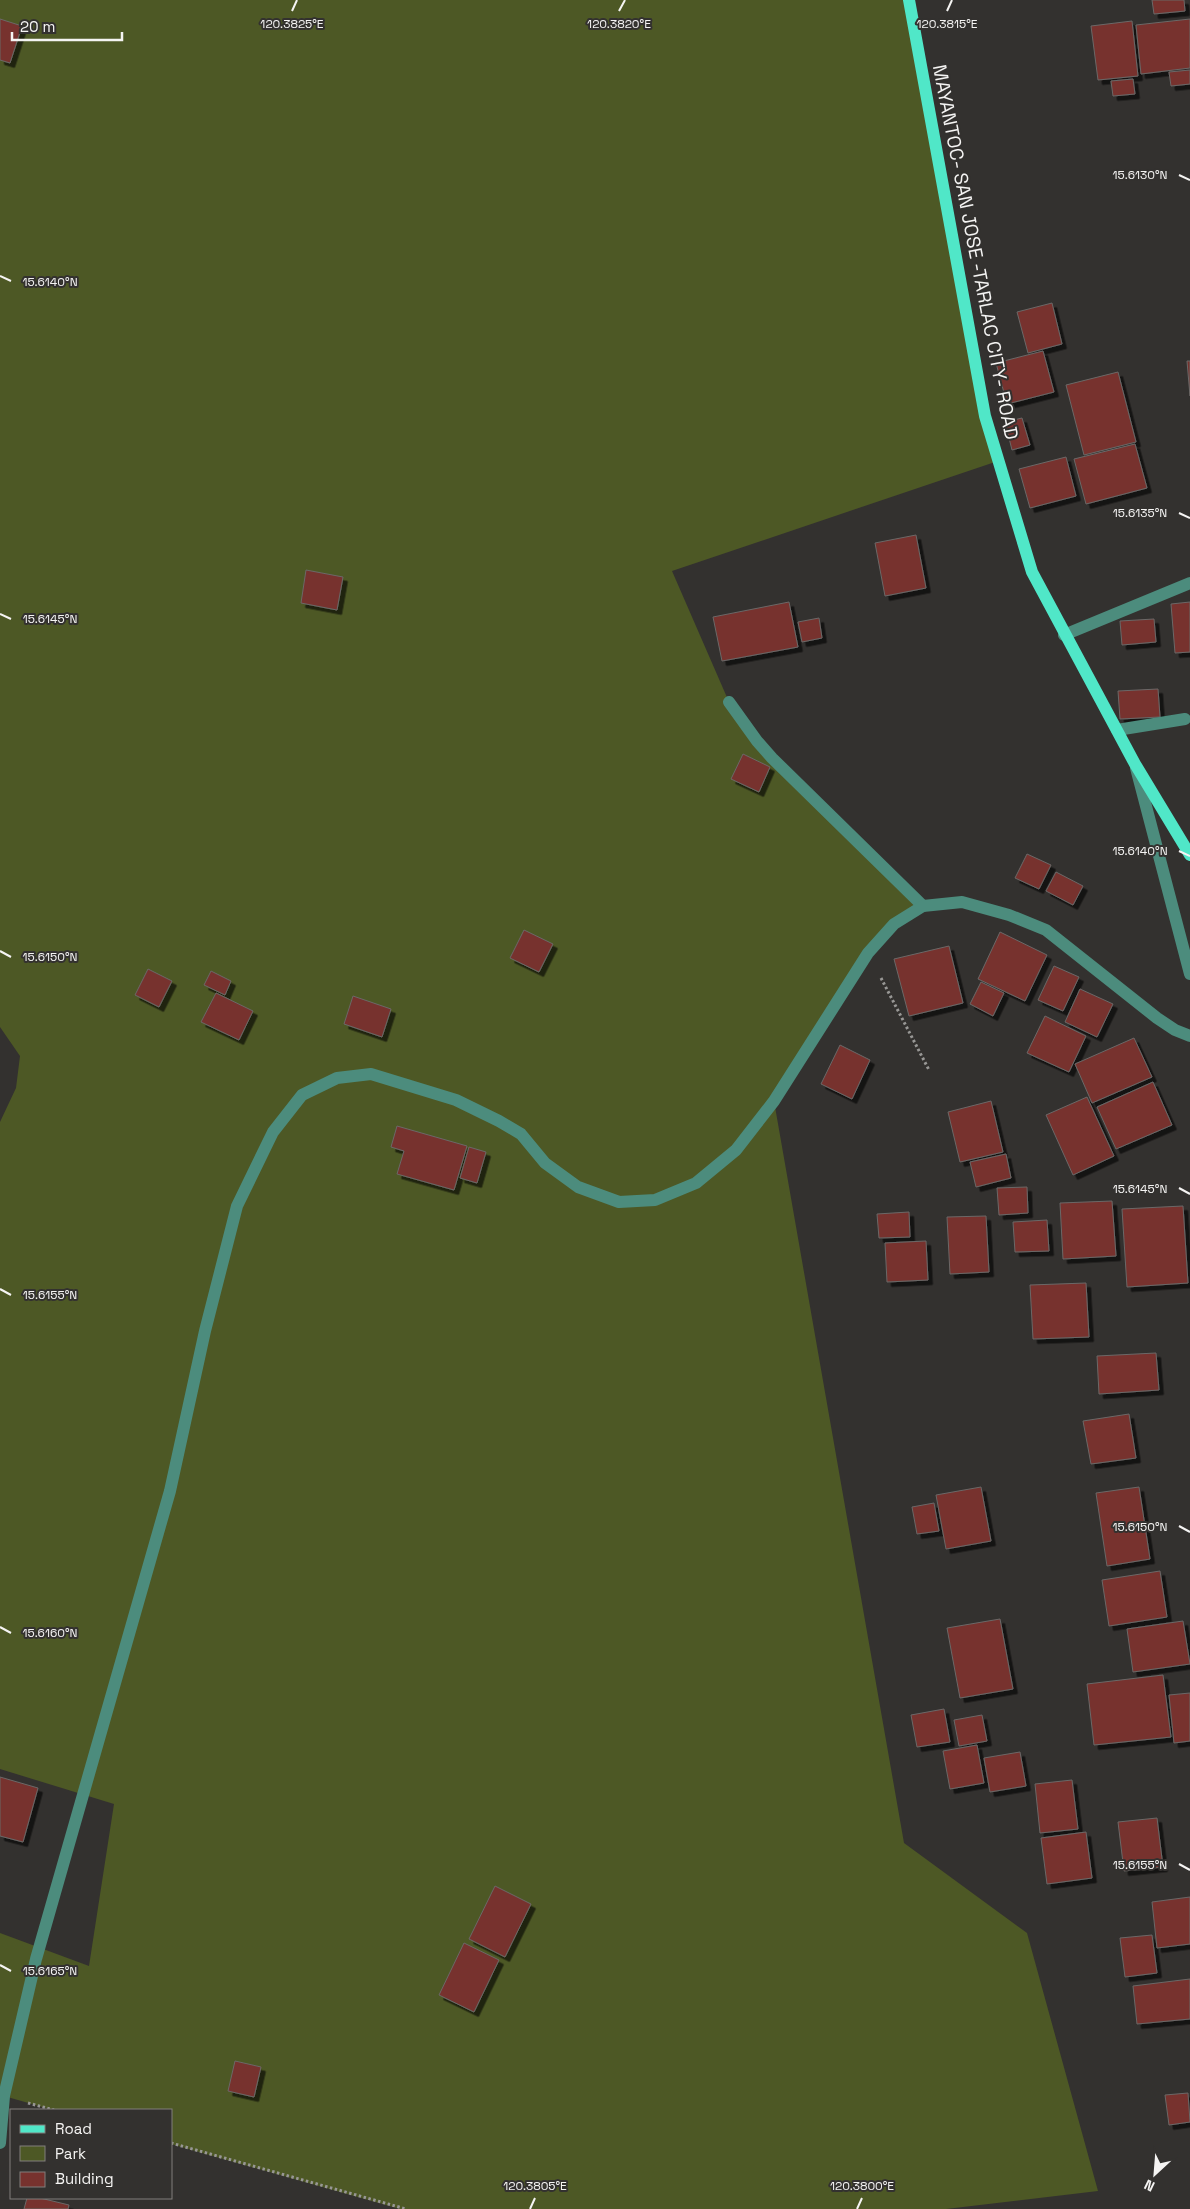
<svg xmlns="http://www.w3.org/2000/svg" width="1190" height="2209" font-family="'Space Grotesk',sans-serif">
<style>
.green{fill:#4d5825}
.building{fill:#77322e;stroke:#6b6867;filter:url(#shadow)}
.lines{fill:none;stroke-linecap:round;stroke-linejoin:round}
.path{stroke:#989795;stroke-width:3;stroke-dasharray:2.5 2.5;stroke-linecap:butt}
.minor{stroke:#4c8c7d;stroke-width:12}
.major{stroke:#50e7c8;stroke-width:12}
.ticks{fill:none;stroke:#f5f4f3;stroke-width:2}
.labels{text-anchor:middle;stroke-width:4;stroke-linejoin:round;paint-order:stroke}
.street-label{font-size:19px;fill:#f5f4f3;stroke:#33312f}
.ticks-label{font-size:12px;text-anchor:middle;fill:#f5f4f3;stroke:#33312f;stroke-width:4;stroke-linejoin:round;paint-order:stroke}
</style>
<defs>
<filter id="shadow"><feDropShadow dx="4.5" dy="4.5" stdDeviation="0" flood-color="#0009"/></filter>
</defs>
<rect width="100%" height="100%" fill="#33312f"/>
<path class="green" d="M0,0H913L998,461L672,571L729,702L737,714L923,906L894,924L774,1101L904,1843L1027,1933L1098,2191L946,2209H400L171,2144V2110H53L4,2096L0,2093V1933L89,1966L114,1804L0,1769V1122L16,1088L20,1056L0,1027Z"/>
<g class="building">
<path d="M1152,0H1184L1185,11L1154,14Z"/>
<path d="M0,19L22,26L10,63L0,60Z"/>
<path d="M1190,19V68L1141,74L1136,25Z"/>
<path d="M1132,21L1138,76L1098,80L1091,26Z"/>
<path d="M1190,70V84L1171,86L1169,72Z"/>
<path d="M1133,79L1135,94L1113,96L1111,81Z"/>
<path d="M1052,303L1062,344L1028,353L1017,312Z"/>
<path d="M1043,351L1054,392L1007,404L996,363Z"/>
<path d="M1187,361H1190V396Z"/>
<path d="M1118,372L1136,442L1084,455L1066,385Z"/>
<path d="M1022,418L1030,445L1012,450L1005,422Z"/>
<path d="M1135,444L1147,488L1086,504L1074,459Z"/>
<path d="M1066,457L1076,496L1030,508L1019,469Z"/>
<path d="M916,535L926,588L885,596L875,543Z"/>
<path d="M306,570L343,577L337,610L301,603Z"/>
<path d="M789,602L798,647L722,661L713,617Z"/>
<path d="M1190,602V652L1175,653L1171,604Z"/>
<path d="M819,618L822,638L802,642L798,622Z"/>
<path d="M1154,619L1156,642L1122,645L1120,621Z"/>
<path d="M1158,689L1160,717L1120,719L1118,691Z"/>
<path d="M743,754L770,767L759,792L731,779Z"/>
<path d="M1027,854L1051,865L1039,889L1015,878Z"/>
<path d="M1056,872L1083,886L1073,905L1046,891Z"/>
<path d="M524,930L553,944L539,972L510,958Z"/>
<path d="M1000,932L1047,955L1025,1001L978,979Z"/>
<path d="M949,946L963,1003L909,1016L894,959Z"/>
<path d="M1054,966L1079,977L1063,1011L1038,1000Z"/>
<path d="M148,969L172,981L159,1007L135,995Z"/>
<path d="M211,971L231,981L225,995L204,985Z"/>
<path d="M981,982L1004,993L993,1016L970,1004Z"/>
<path d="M1080,989L1113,1004L1097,1037L1065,1022Z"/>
<path d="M216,993L253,1011L239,1040L201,1022Z"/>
<path d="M353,996L391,1009L382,1037L344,1024Z"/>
<path d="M1045,1016L1086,1036L1069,1072L1027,1053Z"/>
<path d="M1134,1038L1152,1077L1092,1103L1075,1064Z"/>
<path d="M840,1045L870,1060L852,1099L821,1084Z"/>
<path d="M1153,1082L1172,1125L1116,1149L1097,1107Z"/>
<path d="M1087,1097L1114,1156L1073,1175L1046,1115Z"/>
<path d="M991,1101L1003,1152L960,1162L948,1112Z"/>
<path d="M397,1126L467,1146L454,1190L397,1174L404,1151L391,1147Z"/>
<path d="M469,1147L486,1152L477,1183L460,1178Z"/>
<path d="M1006,1154L1011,1178L976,1187L970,1162Z"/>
<path d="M1027,1187L1028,1213L999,1215L997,1188Z"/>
<path d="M1112,1201L1116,1256L1063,1259L1060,1203Z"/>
<path d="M1183,1206L1188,1283L1127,1287L1122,1209Z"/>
<path d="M909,1212L910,1237L879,1238L877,1214Z"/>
<path d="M986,1216L989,1272L950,1274L947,1217Z"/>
<path d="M1047,1220L1049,1251L1015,1252L1013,1222Z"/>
<path d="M926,1241L928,1280L887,1282L885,1243Z"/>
<path d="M1086,1283L1089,1337L1033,1339L1030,1285Z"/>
<path d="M1156,1353L1159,1390L1099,1394L1097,1356Z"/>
<path d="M1129,1414L1136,1458L1091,1464L1083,1421Z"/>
<path d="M981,1487L991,1541L946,1549L936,1495Z"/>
<path d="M1139,1487L1150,1559L1107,1566L1096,1493Z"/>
<path d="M934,1503L939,1531L917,1534L912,1507Z"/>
<path d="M1160,1571L1167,1617L1109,1626L1102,1580Z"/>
<path d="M1000,1619L1013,1689L960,1698L947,1628Z"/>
<path d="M1183,1621L1190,1664L1133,1672L1127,1629Z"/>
<path d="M1163,1675L1171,1737L1094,1745L1087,1684Z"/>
<path d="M1190,1693V1741L1174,1743L1169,1695Z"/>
<path d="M944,1709L950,1742L917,1747L911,1715Z"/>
<path d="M982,1715L987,1741L959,1746L954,1720Z"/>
<path d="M977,1745L984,1783L950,1789L943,1751Z"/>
<path d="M1020,1752L1026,1786L990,1792L984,1758Z"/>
<path d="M0,1777L38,1788L23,1842L0,1836Z"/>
<path d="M1072,1780L1078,1829L1040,1833L1035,1784Z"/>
<path d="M1157,1818L1163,1867L1124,1871L1118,1822Z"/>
<path d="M1086,1832L1092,1878L1047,1884L1041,1838Z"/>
<path d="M495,1886L531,1904L505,1957L469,1939Z"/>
<path d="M1190,1897V1944L1157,1948L1152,1902Z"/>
<path d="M1152,1935L1157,1973L1125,1977L1120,1938Z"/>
<path d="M464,1943L499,1960L474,2012L439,1995Z"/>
<path d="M1190,1979V2019L1137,2024L1133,1986Z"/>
<path d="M235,2061L261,2067L254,2097L228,2091Z"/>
<path d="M1188,2093L1190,2122L1169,2125L1165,2095Z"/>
<path d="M27,2198H40L69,2205L68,2209H24Z"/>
</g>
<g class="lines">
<g class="path">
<path d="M881,978L929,1070"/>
<path d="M28,2103L54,2110"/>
<path d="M171,2143L406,2209"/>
</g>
<g class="minor">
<path d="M1064,635L1190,583"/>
<path d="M729,702L757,741L772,758L923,906"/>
<path d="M1117,730L1185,719"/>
<path d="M1136,768L1190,974"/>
<path d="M0,2143L4,2096L36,1959L170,1491L205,1331L237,1206L273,1132L302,1095L337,1078L371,1074L456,1100L499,1121L521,1134L545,1163L578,1187L619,1202L655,1200L696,1183L736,1150L774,1101L868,953L894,924L923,906L962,902L1009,915L1046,930L1157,1018L1175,1030L1190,1036"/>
</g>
<path class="major" d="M909,0L985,416L1032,572L1135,764L1190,855"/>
</g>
<path class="ticks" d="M292,11L297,0M619,11L625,0M947,11L952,0M1179,175L1190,180M0,276L11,281M1179,513L1190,518M0,614L11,619M1179,851L1190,856M0,951L11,957M1179,1188L1190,1194M0,1289L11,1295M1179,1526L1190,1532M0,1627L11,1633M1179,1864L1190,1870M0,1965L11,1971M530,2209L535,2198M857,2209L862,2198"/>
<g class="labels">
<g class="street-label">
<text transform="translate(976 252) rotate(79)" y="7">MAYANTOC- SAN JOSE -TARLAC CITY- ROAD</text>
</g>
</g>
<g class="ticks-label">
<text x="292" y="28">120.3825°E</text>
<text x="619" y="28">120.3820°E</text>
<text x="947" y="28">120.3815°E</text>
<text x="1140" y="179">15.6130°N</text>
<text x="50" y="286">15.6140°N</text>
<text x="1140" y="517">15.6135°N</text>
<text x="50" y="623">15.6145°N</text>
<text x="1140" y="855">15.6140°N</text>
<text x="50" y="961">15.6150°N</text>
<text x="1140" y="1193">15.6145°N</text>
<text x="50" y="1299">15.6155°N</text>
<text x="1140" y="1531">15.6150°N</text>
<text x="50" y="1637">15.6160°N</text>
<text x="1140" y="1869">15.6155°N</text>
<text x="50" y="1975">15.6165°N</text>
<text x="535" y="2190">120.3805°E</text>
<text x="862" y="2190">120.3800°E</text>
</g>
<rect x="10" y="2109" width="162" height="90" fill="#33312f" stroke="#817f7d"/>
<rect x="20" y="2125" width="25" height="8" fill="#50e7c8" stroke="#817f7d"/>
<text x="55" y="2134" font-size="15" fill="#f5f4f3">Road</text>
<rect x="20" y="2146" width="25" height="15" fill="#4d5825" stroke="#817f7d"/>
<text x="55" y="2159" font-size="15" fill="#f5f4f3">Park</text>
<rect x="20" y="2172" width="25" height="15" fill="#77322e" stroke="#817f7d"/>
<text x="55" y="2184" font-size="15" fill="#f5f4f3">Building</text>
<g transform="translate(1155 2174) rotate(206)" stroke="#33312f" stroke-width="4" paint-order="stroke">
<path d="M0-4L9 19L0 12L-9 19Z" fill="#f5f4f3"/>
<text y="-8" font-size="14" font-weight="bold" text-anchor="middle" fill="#f5f4f3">N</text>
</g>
<path d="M12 32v8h110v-8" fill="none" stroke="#f5f4f3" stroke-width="2.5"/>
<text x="20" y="32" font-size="15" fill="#f5f4f3" stroke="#33312f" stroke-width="4" paint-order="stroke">20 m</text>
</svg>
